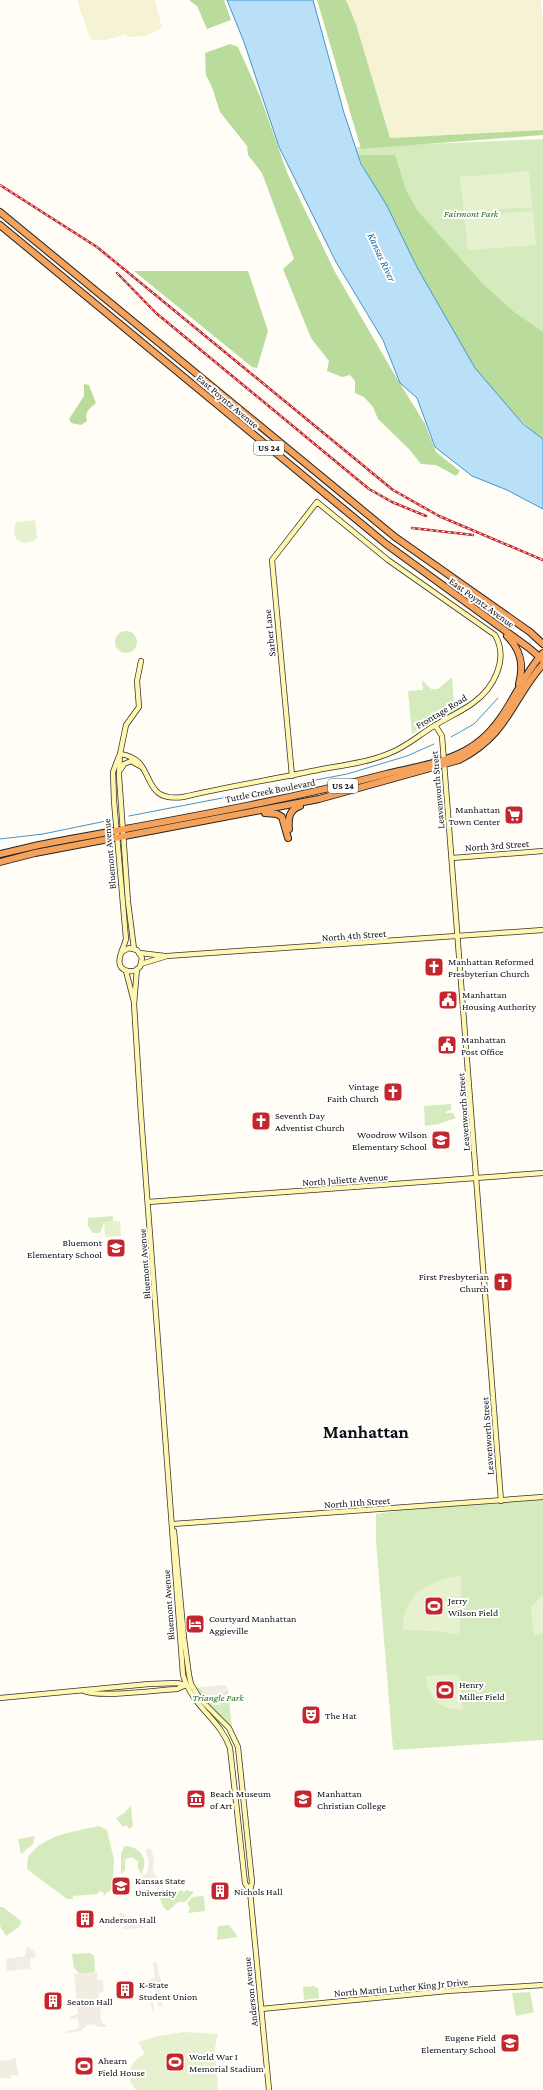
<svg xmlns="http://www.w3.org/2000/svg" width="543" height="2090" font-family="'Crimson Pro',serif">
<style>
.farmland{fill:#f6f3d4}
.green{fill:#d5ebbd}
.forest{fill:#b9dc9c}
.pitch{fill:#e6f2cf}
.plaza{fill:#f1ede2}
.water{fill:#b9e0f7;stroke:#3f96cf}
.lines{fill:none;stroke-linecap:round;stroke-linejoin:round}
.stream{stroke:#3f96cf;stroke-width:1}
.secondary-casing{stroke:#333;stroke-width:6}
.highway-casing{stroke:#222;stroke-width:8}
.secondary{stroke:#fff6b0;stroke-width:4.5}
.highway{stroke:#f5a25d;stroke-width:6}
.rail-casing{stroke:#c4262e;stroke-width:2.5}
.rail{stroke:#fff;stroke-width:1;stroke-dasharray:3;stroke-linecap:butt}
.labels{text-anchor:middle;stroke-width:4;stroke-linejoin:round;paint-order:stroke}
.shield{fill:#fff;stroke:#585858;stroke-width:1}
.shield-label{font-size:9px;font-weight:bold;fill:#111}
.park-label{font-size:10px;font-style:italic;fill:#2f6b1f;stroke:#fff}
.street-label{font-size:10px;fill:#111;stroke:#fff}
.poi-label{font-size:10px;fill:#111;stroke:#fff;text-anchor:start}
.water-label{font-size:11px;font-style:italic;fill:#1768a6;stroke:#fff}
.town-label{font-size:18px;font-weight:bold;fill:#111;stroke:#fff}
</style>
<rect width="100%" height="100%" fill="#fffdf5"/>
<g class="farmland">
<path d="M77,0H155L162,28L146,36L129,37L123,34L118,37L105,40H92L89,36Z"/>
<path d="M346,0H541L543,22V130L390,138L356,24Z"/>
</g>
<g class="green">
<path d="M543,139V439L448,324L361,164L356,147Z"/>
<circle cx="126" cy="642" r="11"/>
<path d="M452,677L454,705L460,708L430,722L412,734L408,691L423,690L422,680L431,689H438Z"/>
<path d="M451,1104V1110L447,1111L445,1113H453L456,1118L439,1124L425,1126L424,1106Z"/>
<path d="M113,1216V1222H104L100,1233H93L88,1226V1218Z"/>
<path d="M543,1500V1740L393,1750L376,1541V1514L402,1510Z"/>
<path d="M226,1686L228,1690L232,1729L201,1697L197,1688Z"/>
<path d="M131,1806L133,1826L129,1829L126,1825L123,1827L116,1818L123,1814Z"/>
<path d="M99,1826L107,1830L114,1860L112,1889L103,1896L104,1893L100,1891L97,1894L73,1896V1899H67L27,1869L28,1857C45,1834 73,1832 99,1826Z"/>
<path d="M35,1836L33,1844L21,1854L18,1839Z"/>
<path d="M125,1846C140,1846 150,1860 141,1874L138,1868V1861L131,1857L125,1860V1870L121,1874V1853Z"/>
<path d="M168,1890L173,1893L182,1890L184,1893L186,1890L194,1892L185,1902H178L168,1911L164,1908L158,1894Z"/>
<path d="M202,1896L204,1897L205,1911L188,1913L190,1908L187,1903L193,1897Z"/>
<path d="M0,1901V1907H3L21,1921L20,1926L6,1936L0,1926Z"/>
<path d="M229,1925L238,1937L217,1940L218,1926Z"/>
<path d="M90,1953L94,1956L95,1970L94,1972L80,1974L74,1968L72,1954Z"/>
<path d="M315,1986V1988L318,1987L319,1998L304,2000L303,1987Z"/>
<path d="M530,1992L534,2012L516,2016L512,1993Z"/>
</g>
<g class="forest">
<path d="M189,0H224L231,20L207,29L197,6Z"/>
<path d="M317,0H346L356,24L390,138L543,130V135L361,149Z"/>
<path d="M230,44L238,47L260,96L288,175L335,272L393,372L425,424L436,452L460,471L456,476L436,465L421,464L409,449L378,419L373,407L364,397L355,393V381L350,375L342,377L327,371L329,361L311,338L283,269L294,259L262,173L248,155L247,146L220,112L212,87L206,75L205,53Z"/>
<path d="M359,155H395L406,190L417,210L482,283L514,312L543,332V439C466,383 429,287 387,206C378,189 365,173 359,155Z"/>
<path d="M134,271H248L268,331L257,368L252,367Z"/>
<path d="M84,384L89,385L96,403C90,408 84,412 87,421L81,425L71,423L69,419L84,396Z"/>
</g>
<g class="pitch">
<path d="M529,171L532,207L464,212L460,177Z"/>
<path d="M533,211L536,245L468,250L464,216Z"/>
<path d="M35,520L37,538C31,544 23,544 16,539L14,533L16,522Z"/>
<path d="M120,1221L121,1236L105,1237L104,1222Z"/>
<path d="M461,1576L460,1631L457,1634L433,1631L403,1630C402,1595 429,1579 461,1576Z"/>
<path d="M543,1594V1634L534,1635L531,1607Z"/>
<path d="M457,1674L460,1677L463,1709C440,1711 428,1699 426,1676Z"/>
<path d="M184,2032L218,2034L215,2048L218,2090H136C124,2076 130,2061 145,2054L138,2042L158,2036Z"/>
</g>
<g class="plaza">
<path d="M225,1685L228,1690L219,1699L220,1706L217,1705L200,1689V1687Z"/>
<path d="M149,1848L152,1851L154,1860L153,1872L157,1877L158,1882L155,1886L140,1881L148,1870L149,1860L145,1851Z"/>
<path d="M120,1912L140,1923L144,1928L123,1929V1927L127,1925V1923L125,1920H119Z"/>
<path d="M27,1946L35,1952L36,1957L30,1959L31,1970H29V1966L28,1969L22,1970L21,1963V1970H18L17,1964V1970L7,1971L6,1959L25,1956Z"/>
<path d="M157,1962L158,1972L163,1985L160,1986L162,2006L158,2007L157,1997L154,1989H151L154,2009L152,2012L148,1981L155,1978L153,1963Z"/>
<path d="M97,1972L98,1980H103V1988L104,1992L98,1993L102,2009L100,2011L101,2019L103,2024L107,2025V2027H100L92,2024L87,2025L81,2031L66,2033V2031L77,2029L79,2026L78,2018L71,2019V2016L78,2014L74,1974Z"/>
<path d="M16,2058L17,2070L20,2074H18L17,2078L16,2075H11V2078L4,2079L3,2077L0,2079V2060L3,2061Z"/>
</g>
<path class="water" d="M227,0H313L344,113L361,164L386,204L418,269L475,368L523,424L543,439V509L507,490L472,476L435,447L417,398L400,383L383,340L336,262L279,147L244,42Z"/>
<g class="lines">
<g class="stream">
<path d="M451,737L474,724L498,698"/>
<path d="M129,816L347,774L407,756L434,744"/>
<path d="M0,839L43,834L106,821"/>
</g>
<g class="secondary-casing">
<g id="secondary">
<path d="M435,725L442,736L501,1501"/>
<path d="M120,754C159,759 137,803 183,797C229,786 276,779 322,769C345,765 369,762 390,753C406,747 419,735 434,726C446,718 461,712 473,703C494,688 509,659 495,635L388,560L317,502L272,560L292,776"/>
<path d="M119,756L113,772L114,801L126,939C124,948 111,968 128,971C133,972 137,970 140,967L142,958L137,950L129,948L122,952"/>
<path d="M121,769L124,764L131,761L142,767"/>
<path d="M452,858L543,851"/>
<path d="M134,949L128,902L119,776L120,754L126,725L139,707L137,681L141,661"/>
<path d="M140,953L165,956"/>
<path d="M141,964L167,956L543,930"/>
<path d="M137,969L134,1004L141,1115L183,1675C193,1708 220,1719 230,1748L245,1883L250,1891"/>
<path d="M126,971L134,1002"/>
<path d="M148,1202L543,1173"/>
<path d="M173,1524L543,1497"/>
<path d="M174,1531L184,1638L189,1675L191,1684L200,1699L229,1728L238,1747L252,1882L250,1891L269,2090"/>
<path d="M84,1691C99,1698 157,1690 177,1689L186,1685"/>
<path d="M0,1698L149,1684L177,1683L186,1685"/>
<path d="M261,2009L447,1991L543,1985"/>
</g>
</g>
<g class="highway-casing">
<g id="highway">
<path d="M0,212L395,537L530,632L543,644"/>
<path d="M0,225L386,544L529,648L543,660"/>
<path d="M507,636C521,650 524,665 519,684"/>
<path d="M265,813L277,814L282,817L288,838"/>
<path d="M289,829C288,818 289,810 300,806"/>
<path d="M0,854L39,845C155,823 272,804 386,774C418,766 456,762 482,739C509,716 519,679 543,653"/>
<path d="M0,862L35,853L319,799L459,760C509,734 510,702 543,664"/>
</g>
</g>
<use href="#secondary" class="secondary"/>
<use href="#highway" class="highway"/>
<g class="rail-casing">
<g id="rail">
<path d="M0,185L97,247L393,490L439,516L543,560"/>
<path d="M117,273L156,313L369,489L392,502L426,516"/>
<path d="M412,528L473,535"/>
</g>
</g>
<use href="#rail" class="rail"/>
</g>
<defs>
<g id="supermarket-square" transform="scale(1)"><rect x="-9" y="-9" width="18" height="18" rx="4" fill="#c4262e" stroke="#fff"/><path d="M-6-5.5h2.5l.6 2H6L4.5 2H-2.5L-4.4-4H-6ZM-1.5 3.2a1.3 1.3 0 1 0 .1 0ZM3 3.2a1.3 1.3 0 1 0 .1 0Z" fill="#fff"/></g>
<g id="church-square" transform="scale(1)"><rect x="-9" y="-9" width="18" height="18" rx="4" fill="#c4262e" stroke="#fff"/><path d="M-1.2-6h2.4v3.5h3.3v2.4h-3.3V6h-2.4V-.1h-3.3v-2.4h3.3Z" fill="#fff"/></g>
<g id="civic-square" transform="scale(1)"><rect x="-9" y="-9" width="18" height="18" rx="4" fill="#c4262e" stroke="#fff"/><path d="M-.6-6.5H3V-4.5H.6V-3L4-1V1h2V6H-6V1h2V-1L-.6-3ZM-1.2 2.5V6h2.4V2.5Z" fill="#fff"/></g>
<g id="school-square" transform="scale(1)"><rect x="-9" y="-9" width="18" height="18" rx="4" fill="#c4262e" stroke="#fff"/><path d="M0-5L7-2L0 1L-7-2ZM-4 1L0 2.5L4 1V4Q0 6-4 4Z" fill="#fff"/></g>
<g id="stadium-square" transform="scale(1)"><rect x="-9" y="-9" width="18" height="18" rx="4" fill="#c4262e" stroke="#fff"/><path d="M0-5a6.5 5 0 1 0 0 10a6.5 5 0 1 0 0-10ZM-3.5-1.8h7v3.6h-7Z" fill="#fff"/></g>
<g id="hotel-square" transform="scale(1)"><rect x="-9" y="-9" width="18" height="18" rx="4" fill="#c4262e" stroke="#fff"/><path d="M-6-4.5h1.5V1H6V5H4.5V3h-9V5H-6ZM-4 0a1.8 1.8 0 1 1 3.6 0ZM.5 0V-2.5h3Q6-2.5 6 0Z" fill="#fff"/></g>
<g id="theatre-square" transform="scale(1)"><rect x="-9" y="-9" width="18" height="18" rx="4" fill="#c4262e" stroke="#fff"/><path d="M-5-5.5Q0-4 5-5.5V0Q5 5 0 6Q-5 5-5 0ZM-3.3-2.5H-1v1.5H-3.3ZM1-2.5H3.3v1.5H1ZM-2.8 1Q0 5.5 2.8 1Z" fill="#fff"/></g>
<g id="museum-square" transform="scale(1)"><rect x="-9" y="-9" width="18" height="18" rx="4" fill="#c4262e" stroke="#fff"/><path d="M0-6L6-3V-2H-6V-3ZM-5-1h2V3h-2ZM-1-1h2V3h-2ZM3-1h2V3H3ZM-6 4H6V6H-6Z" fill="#fff"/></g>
<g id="university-square" transform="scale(1)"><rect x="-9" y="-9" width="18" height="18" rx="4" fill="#c4262e" stroke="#fff"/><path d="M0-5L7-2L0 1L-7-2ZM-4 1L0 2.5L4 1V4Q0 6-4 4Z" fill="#fff"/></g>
<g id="building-square" transform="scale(1)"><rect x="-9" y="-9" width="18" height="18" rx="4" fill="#c4262e" stroke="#fff"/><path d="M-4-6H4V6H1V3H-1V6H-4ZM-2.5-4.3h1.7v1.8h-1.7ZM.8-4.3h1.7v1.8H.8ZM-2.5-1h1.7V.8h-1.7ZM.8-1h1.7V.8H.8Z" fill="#fff"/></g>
</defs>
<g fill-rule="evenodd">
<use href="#supermarket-square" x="514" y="815"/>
<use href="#church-square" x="434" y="967"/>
<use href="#civic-square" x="448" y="1000"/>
<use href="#civic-square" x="447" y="1045"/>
<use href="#church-square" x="393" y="1092"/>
<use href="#church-square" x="261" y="1121"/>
<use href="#school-square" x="441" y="1140"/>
<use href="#school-square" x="116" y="1248"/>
<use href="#church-square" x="503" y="1282"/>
<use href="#stadium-square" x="434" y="1606"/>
<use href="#hotel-square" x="195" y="1624"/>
<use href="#stadium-square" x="445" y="1690"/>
<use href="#theatre-square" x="311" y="1715"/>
<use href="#museum-square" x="196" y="1799"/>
<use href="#university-square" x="303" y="1799"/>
<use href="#university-square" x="121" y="1886"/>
<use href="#building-square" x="220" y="1891"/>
<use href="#building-square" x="85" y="1919"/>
<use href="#building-square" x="125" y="1990"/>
<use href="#building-square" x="53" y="2001"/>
<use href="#school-square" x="510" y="2043"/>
<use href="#stadium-square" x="175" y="2062"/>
<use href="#stadium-square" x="84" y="2066"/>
</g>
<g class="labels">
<g class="shield">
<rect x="254" y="441" width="30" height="14" rx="3"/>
<rect x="328" y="779" width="30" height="14" rx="3"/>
</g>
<g class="shield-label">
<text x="269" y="451">US 24</text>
<text x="343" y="789">US 24</text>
</g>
<g class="park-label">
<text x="471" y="217">Fairmont Park</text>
<text x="218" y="1701">Triangle Park</text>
</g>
<g class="street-label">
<text transform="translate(228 401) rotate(40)" y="4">East Poyntz Avenue</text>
<text transform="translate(482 602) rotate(36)" y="4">East Poyntz Avenue</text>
<text transform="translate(269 633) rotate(-96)" y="4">Sarber Lane</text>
<text transform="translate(441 711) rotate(-31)" y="4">Frontage Road</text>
<text transform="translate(270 790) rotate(-11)" y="4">Tuttle Creek Boulevard</text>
<text transform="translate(437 790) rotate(-95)" y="4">Leavenworth Street</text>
<text transform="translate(497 845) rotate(-4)" y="4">North 3rd Street</text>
<text transform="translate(109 854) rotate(-95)" y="4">Bluemont Avenue</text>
<text transform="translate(354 935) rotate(-4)" y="4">North 4th Street</text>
<text transform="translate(463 1112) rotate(-94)" y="4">Leavenworth Street</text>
<text transform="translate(345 1179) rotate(-4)" y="4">North Juliette Avenue</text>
<text transform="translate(144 1264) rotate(-94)" y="4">Bluemont Avenue</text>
<text transform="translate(487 1436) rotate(-94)" y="4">Leavenworth Street</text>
<text transform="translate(357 1502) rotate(-4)" y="4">North 11th Street</text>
<text transform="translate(168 1605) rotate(-94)" y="4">Bluemont Avenue</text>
<text transform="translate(401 1987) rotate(-5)" y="4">North Martin Luther King Jr Drive</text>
<text transform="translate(250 1992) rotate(-96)" y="4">Anderson Avenue</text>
</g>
<g class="poi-label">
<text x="500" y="813" text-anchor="end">Manhattan<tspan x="500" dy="12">Town Center</tspan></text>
<text x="448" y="965">Manhattan Reformed<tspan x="448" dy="12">Presbyterian Church</tspan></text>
<text x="462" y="998">Manhattan<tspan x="462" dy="12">Housing Authority</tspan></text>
<text x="461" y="1043">Manhattan<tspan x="461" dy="12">Post Office</tspan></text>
<text x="379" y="1090" text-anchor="end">Vintage<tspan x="379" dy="12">Faith Church</tspan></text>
<text x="275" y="1119">Seventh Day<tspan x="275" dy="12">Adventist Church</tspan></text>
<text x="427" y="1138" text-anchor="end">Woodrow Wilson<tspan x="427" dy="12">Elementary School</tspan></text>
<text x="102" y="1246" text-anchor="end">Bluemont<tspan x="102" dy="12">Elementary School</tspan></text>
<text x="489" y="1280" text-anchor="end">First Presbyterian<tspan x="489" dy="12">Church</tspan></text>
<text x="448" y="1604">Jerry<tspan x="448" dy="12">Wilson Field</tspan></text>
<text x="209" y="1622">Courtyard Manhattan<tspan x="209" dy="12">Aggieville</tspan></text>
<text x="459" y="1688">Henry<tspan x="459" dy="12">Miller Field</tspan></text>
<text x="325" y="1719">The Hat</text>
<text x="210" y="1797">Beach Museum<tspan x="210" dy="12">of Art</tspan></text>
<text x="317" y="1797">Manhattan<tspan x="317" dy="12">Christian College</tspan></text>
<text x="135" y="1884">Kansas State<tspan x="135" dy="12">University</tspan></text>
<text x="234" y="1895">Nichols Hall</text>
<text x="99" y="1923">Anderson Hall</text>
<text x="139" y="1988">K-State<tspan x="139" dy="12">Student Union</tspan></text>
<text x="67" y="2005">Seaton Hall</text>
<text x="496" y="2041" text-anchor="end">Eugene Field<tspan x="496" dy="12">Elementary School</tspan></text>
<text x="189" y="2060">World War I<tspan x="189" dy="12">Memorial Stadium</tspan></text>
<text x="98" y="2064">Ahearn<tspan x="98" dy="12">Field House</tspan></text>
</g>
<g class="water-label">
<text transform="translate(382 257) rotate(65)" y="4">Kansas River</text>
</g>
<g class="town-label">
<text x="366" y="1438">Manhattan</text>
</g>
</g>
</svg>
